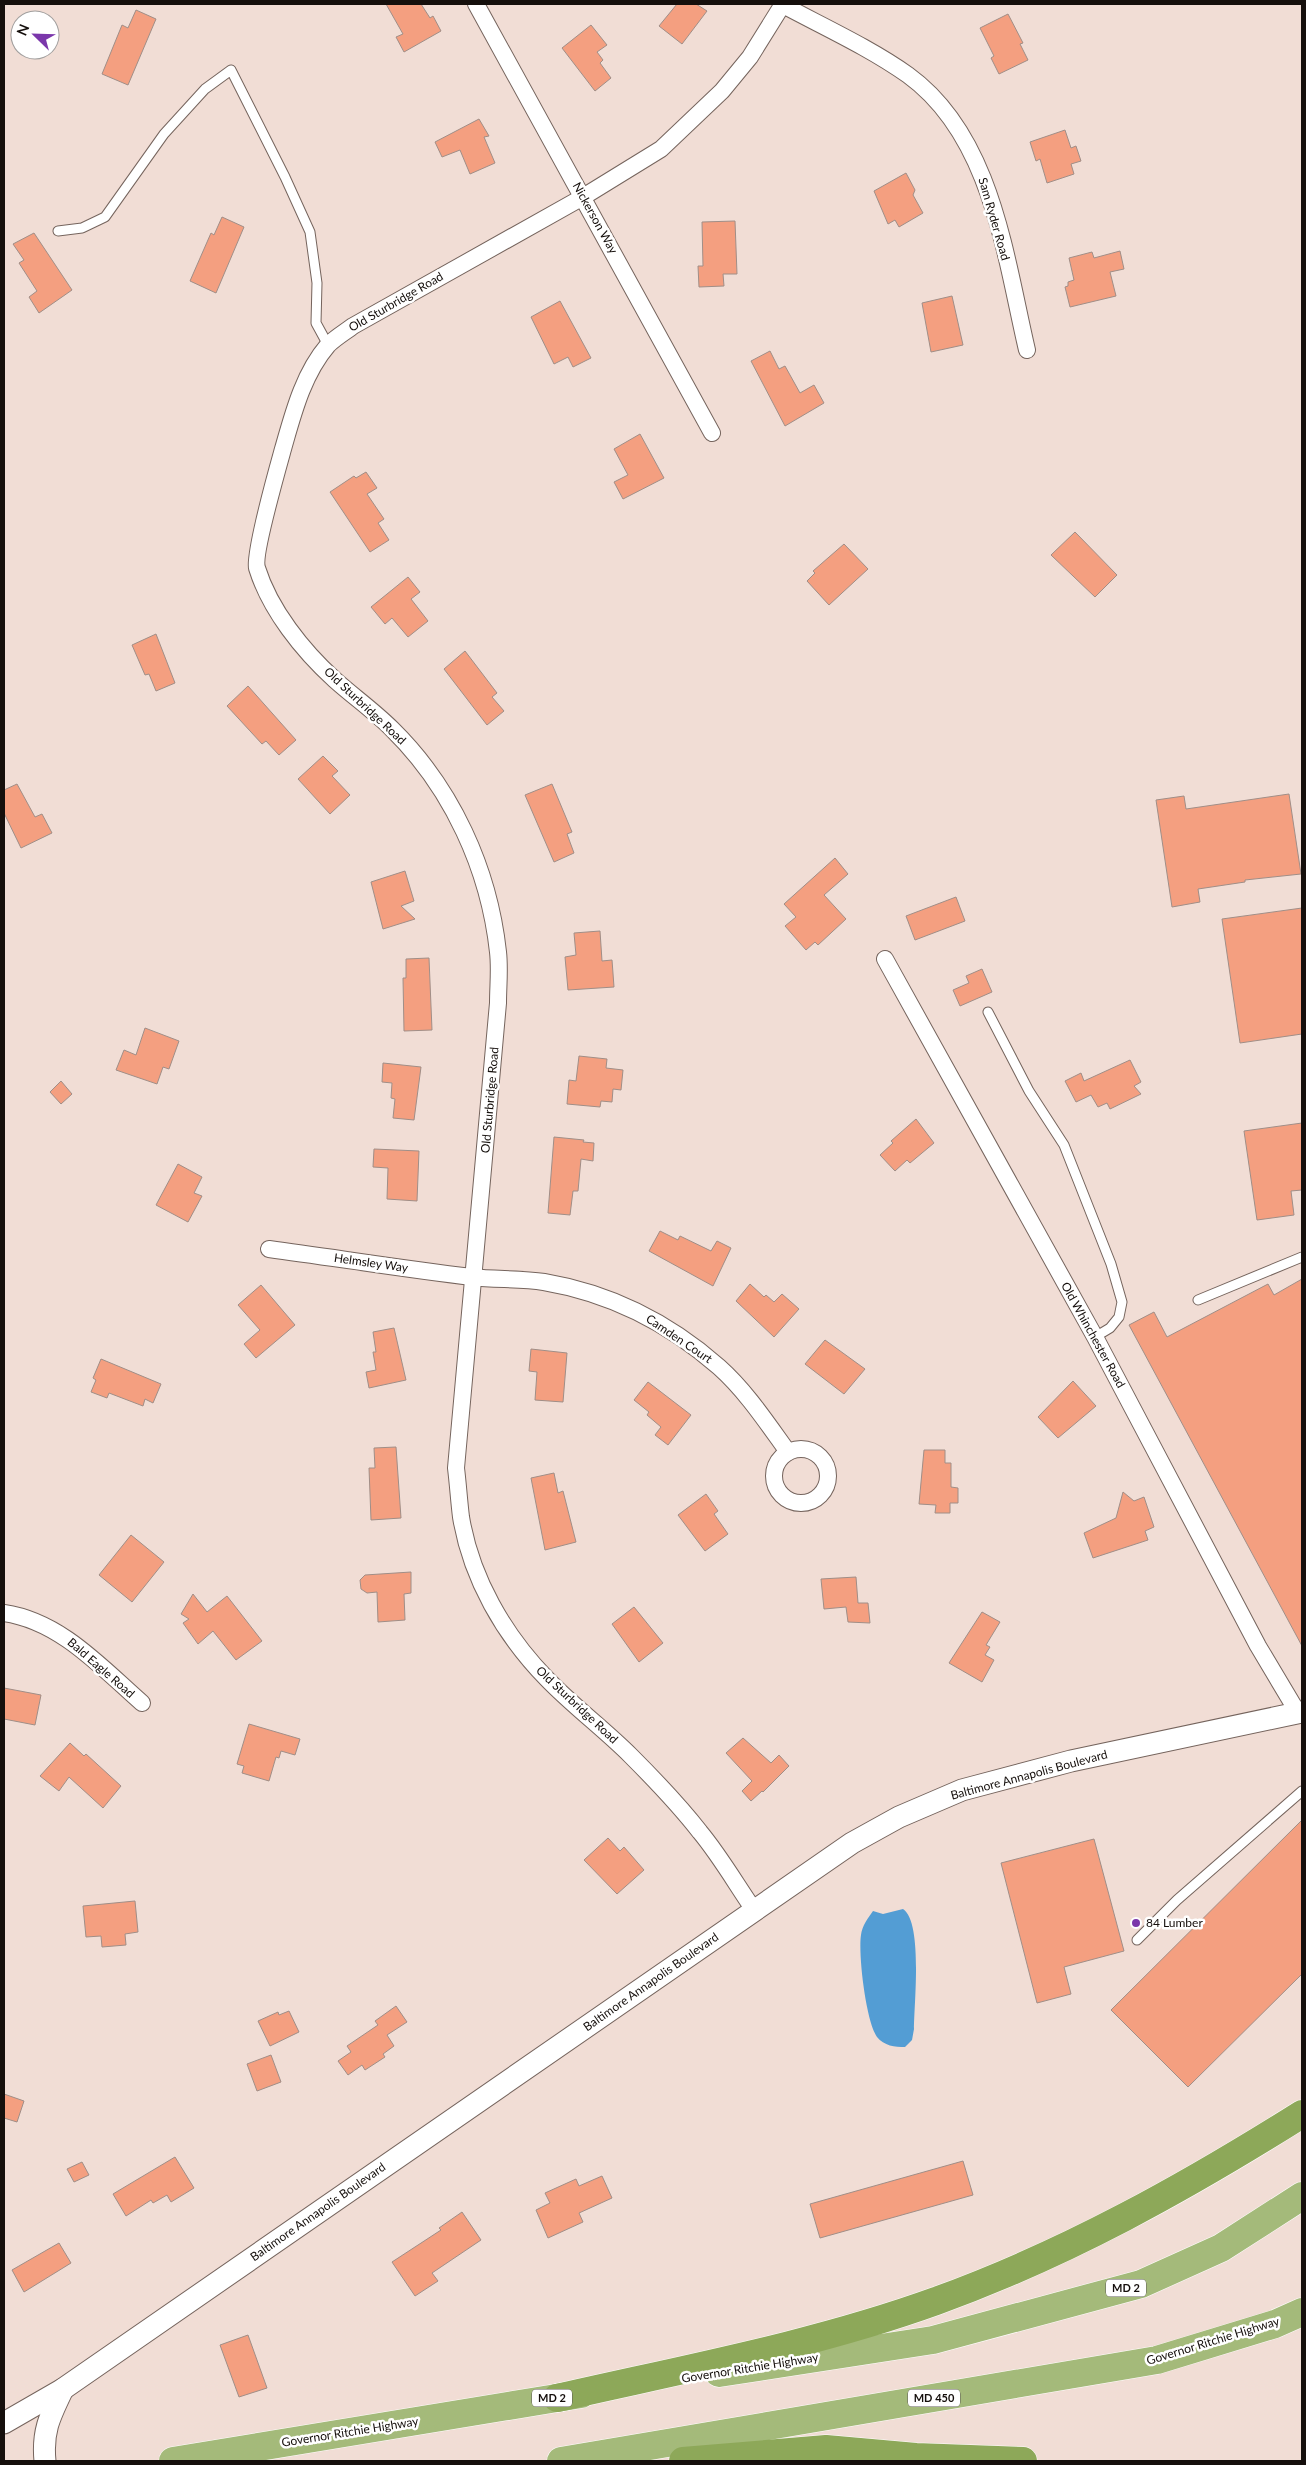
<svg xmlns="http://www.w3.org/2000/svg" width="1306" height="2465" font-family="Lato,sans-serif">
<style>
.water{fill:#539dd4}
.building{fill:#f49f80;stroke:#a08e87}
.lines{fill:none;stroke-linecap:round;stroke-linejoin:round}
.service-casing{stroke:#75645d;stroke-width:11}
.minor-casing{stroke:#75645d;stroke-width:18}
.tertiary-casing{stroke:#75645d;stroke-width:23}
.trunk-casing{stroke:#fff;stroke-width:29}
.motorway-casing{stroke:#fff;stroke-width:29}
.service{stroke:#fff;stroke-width:9}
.minor{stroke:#fff;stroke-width:16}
.tertiary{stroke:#fff;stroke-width:21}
.trunk{stroke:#a4ba7a;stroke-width:28}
.motorway{stroke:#8da859;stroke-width:28}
.poi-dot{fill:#7b37ab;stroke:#fff;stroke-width:2}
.labels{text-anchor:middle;stroke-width:5;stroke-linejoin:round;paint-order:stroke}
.shield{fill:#fff;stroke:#5b5755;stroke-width:1}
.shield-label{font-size:11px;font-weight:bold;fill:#150f0c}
.street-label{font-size:12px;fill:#150f0c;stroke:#fff}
.poi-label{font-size:12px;fill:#150f0c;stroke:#fff;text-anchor:start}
</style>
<rect width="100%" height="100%" fill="#f1ddd5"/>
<path class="water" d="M903,1909C923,1922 914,2004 914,2029L912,2040L905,2047C895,2047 884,2046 877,2037C866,2021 858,1954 861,1935C862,1926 868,1918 873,1911L883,1914Z"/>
<g class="building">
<path d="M386,4H421L430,18L433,16L441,31L404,52L396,37L403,34Z"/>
<path d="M677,4H696L707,11L682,44L659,26Z"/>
<path d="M136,10L156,19L128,85L102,74L122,25L128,28Z"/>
<path d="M1008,14L1023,43L1020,44L1028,60L999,74L991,58L994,56L980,28Z"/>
<path d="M591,25L607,45L597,52L603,60L600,63L611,78L595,91L562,48Z"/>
<path d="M479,119L489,136L484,137L495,163L470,174L460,150L442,157L435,142Z"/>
<path d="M1065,130L1071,148L1076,146L1081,161L1071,164L1074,174L1047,183L1040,159L1036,161L1030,142Z"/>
<path d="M906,173L915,190L913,195L923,213L899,227L895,220L888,224L874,191Z"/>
<path d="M222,217L244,227L216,293L190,281L211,233L214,235Z"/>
<path d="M735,221L737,274H723L724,286L699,287L698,266H703L702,222Z"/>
<path d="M34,233L72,290L39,313L29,297L37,291L19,263L24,260L13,244Z"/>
<path d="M1120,251L1124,269L1110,272L1116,296L1070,307L1065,287L1068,286V282L1074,280L1069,258L1092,252L1094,258Z"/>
<path d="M952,296L963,345L931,352L922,303Z"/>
<path d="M560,301L591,358L573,367L568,357L554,364L531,317Z"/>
<path d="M770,351L779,369L785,366L800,393L814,385L824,403L785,426L751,361Z"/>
<path d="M640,434L664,478L623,499L614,482L628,475L614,449Z"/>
<path d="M366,472L377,488L367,494L384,519L378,523L389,540L370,552L330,492L354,476L356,478Z"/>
<path d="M1075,532L1117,575L1095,597L1051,555Z"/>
<path d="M844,544L868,569L829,605L807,581L815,573L813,571Z"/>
<path d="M408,577L420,592L411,599L428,621L408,637L392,618L385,624L371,607Z"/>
<path d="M156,634L175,683L156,691L149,674L145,675L132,645Z"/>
<path d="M465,651L497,693L492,697L504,711L487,725L444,669Z"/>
<path d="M248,686L296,740L279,755L266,741L262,744L227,706Z"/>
<path d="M323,756L338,771L332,776L350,795L330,814L298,779Z"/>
<path d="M17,784L35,817L42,814L52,833L21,848L4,813V790Z"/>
<path d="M552,784L572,832L567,834L574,853L554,862L525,795Z"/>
<path d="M1289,794L1301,874L1245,880V882L1198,889L1200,902L1172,907L1156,800L1184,796L1186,809Z"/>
<path d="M835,858L848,874L824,895L846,919L818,945L815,942L806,950L785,926L796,917L784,904Z"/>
<path d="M405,871L414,901L401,906L415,919L383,929L371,882Z"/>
<path d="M956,897L965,921L915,940L906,916Z"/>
<path d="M1302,908V1034L1240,1043L1222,919Z"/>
<path d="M600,931L602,961L612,960L614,987L568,990L565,957L576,955L574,933Z"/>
<path d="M429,958L432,1030L404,1031L403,978H406V959Z"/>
<path d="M982,969L992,992L960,1006L953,990L969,983L966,976Z"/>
<path d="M145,1028L179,1041L169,1069L163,1067L157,1084L116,1070L124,1050L136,1055Z"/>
<path d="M579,1056L607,1059L606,1068L623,1070L621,1090L613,1089L612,1102L601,1101L600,1107L567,1104L569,1080L576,1081Z"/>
<path d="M1130,1060L1141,1082L1134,1086L1141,1094L1110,1109L1107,1103L1098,1107L1091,1095L1076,1102L1065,1081L1081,1073L1084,1081Z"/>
<path d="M383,1063L421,1067L414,1120L393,1118L395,1099L391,1098L392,1083L382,1082Z"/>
<path d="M61,1081L72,1094L61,1104L50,1092Z"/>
<path d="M916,1119L934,1143L910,1163L907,1160L895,1171L880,1155L893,1143L891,1141Z"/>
<path d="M1302,1123V1190L1291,1191L1294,1215L1257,1220L1244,1131Z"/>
<path d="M554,1137L584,1140L583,1142L594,1143L593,1161L581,1159L578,1191H573L570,1215L548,1213Z"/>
<path d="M374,1149L419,1151L417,1201L387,1199L388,1168L373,1167Z"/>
<path d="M178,1164L202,1177L194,1193L202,1196L188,1222L156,1205Z"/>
<path d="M660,1231L678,1240L680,1236L711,1251L717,1241L731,1248L713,1286L649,1251Z"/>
<path d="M1302,1279V1646L1129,1325L1154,1312L1167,1337L1268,1284L1274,1295Z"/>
<path d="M750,1284L764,1297L766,1295L774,1302L782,1294L799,1309L774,1337L736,1301Z"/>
<path d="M261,1285L295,1325L256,1358L244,1344L260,1330L238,1305Z"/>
<path d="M394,1328L406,1380L369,1388L366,1372L376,1370L373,1352H376L373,1332Z"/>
<path d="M825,1340L865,1369L844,1394L805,1364Z"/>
<path d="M531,1349L567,1353L563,1402L535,1400L537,1372L529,1371Z"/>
<path d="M101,1359L161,1384L153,1403L145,1399L143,1406L109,1393L107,1398L91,1392L96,1380L93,1378Z"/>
<path d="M1073,1381L1096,1406L1058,1438L1038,1417Z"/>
<path d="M648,1382L691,1415L668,1445L655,1435L661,1427L647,1415L649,1412L634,1400Z"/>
<path d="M396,1447L401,1518L371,1520L369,1468H375L374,1448Z"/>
<path d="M924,1450H945V1463H951V1487L958,1488V1503H950V1513H935L936,1505L919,1504Z"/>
<path d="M554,1473L558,1493L563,1491L576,1542L545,1550L531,1478Z"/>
<path d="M1123,1492L1134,1501L1144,1497L1154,1527L1145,1531L1148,1540L1093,1558L1084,1533L1116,1518Z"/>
<path d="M706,1494L718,1511L714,1514L728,1534L705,1551L678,1515Z"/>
<path d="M131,1535L164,1562L132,1602L99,1575Z"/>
<path d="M411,1572V1593L404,1594L405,1620L378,1622L377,1592L367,1593L361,1589L360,1580L365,1575Z"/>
<path d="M856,1577L858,1603H868L870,1623L848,1622L846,1607L824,1609L821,1579Z"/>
<path d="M193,1594L207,1612L227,1596L262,1641L236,1660L213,1631L198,1644L183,1623L189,1619L181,1614Z"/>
<path d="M634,1607L663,1643L639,1662L612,1624Z"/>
<path d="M982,1612L1000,1622L986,1645L990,1647L985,1655L994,1660L982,1682L949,1663Z"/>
<path d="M4,1688L41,1695L35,1725L4,1719Z"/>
<path d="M249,1724L300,1739L295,1755L281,1751L279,1758L276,1757L269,1781L242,1773L244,1766L237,1764Z"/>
<path d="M743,1738L771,1763L779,1755L789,1766L763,1792L762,1791L751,1801L742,1791L752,1781L726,1753Z"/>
<path d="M70,1743L84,1756L86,1754L121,1786L103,1808L69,1777L59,1791L40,1776Z"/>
<path d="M1302,1820V1974L1188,2087L1111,2010Z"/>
<path d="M608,1838L620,1851L624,1847L644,1870L617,1894L584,1860Z"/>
<path d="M1094,1839L1124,1951L1064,1967L1071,1994L1037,2003L1001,1863Z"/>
<path d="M135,1901L138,1932L125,1934L126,1945L102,1947L101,1936L86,1937L83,1906Z"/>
<path d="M396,2006L407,2022L387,2035L394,2046L383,2054L385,2057L365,2070L362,2065L348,2075L338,2061L351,2052L347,2046L378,2025L375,2021Z"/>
<path d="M289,2011L299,2032L270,2046L258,2021L278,2012L279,2015Z"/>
<path d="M271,2055L281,2082L257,2091L247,2064Z"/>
<path d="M4,2094L24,2101L17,2122L4,2118Z"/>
<path d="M175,2157L194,2188L171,2202L167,2195L153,2203L151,2200L126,2216L113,2194Z"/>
<path d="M963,2161L973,2195L820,2238L810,2204Z"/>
<path d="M82,2162L89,2175L74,2182L67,2169Z"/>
<path d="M602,2176L612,2198L579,2213L583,2222L548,2238L536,2210L550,2203L545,2193L576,2179L579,2186Z"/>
<path d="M462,2212L481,2240L432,2273L438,2281L415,2296L392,2262L441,2230L439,2228Z"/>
<path d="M59,2243L71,2263L24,2292L12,2270Z"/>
<path d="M248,2335L267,2388L239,2397L220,2345Z"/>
</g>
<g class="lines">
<g class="service-casing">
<g id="service">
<path d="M58,231L82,228L105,217L164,134L205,89L231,70L285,177L310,232L317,283L316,323L328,345"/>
<path d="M988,1012L1029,1091L1064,1145L1111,1264L1122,1302L1119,1317L1110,1328L1095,1337"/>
<path d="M1198,1300L1302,1257"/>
<path d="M1137,1940L1177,1900L1302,1791"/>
</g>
</g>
<g class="minor-casing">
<g id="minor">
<path d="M476,4L712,433"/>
<path d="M783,5C824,27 870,48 908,75C992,136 1005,256 1027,350"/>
<path d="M885,959L1095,1337L1258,1646L1298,1713"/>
<path d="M269,1249C336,1258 404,1269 472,1277C495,1280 520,1278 544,1282C609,1293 669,1323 719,1367C746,1391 767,1423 788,1452"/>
<circle cx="801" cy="1476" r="27"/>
<path d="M4,1613C60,1621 101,1667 142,1703"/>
<path d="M754,1910C736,1884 720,1856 700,1832C679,1805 655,1780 631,1756C604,1729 573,1706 547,1679C504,1635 471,1578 461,1517C459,1501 458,1484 456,1468L498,1003C498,986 500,969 498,952C489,869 452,788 392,729C374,711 354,697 335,680C303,651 270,610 257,568C253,555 278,467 283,449C293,414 303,374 328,345C335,338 345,332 353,326L583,197L661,149L722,91L750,57L783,4"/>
</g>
</g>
<g class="tertiary-casing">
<g id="tertiary">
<path d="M4,2423L63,2389L852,1843L899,1817L962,1790L1071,1761L1302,1712"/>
<path d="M45,2461C42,2431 50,2416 63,2389"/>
</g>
</g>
<g class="trunk-casing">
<g id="trunk">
<path d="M719,2373L933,2340L1141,2284L1221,2248L1302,2196"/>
<path d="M173,2461L581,2394"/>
<path d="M561,2461L1157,2360L1275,2324L1302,2312"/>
</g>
</g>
<g class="motorway-casing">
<g id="motorway">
<path d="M557,2398C684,2369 814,2345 936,2301C1066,2254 1186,2187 1302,2114"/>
<path d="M683,2461L826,2449L916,2457L1023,2461"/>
</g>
</g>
<use href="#service" class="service"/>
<use href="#minor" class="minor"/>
<use href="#tertiary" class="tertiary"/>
<use href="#trunk" class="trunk"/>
<use href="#motorway" class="motorway"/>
</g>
<circle class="poi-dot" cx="1136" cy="1923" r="5"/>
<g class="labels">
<g class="shield">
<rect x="1106" y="2279.5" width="40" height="17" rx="4"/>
<rect x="532" y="2389.5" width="40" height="17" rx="4"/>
<rect x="908" y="2389.5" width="52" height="17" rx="4"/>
</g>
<g class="shield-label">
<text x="1126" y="2292">MD 2</text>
<text x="552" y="2402">MD 2</text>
<text x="934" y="2402">MD 450</text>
</g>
<g class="street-label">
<text transform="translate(595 218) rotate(61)" y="4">Nickerson Way</text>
<text transform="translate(994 219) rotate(74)" y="4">Sam Ryder Road</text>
<text transform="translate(396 302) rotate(-30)" y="4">Old Sturbridge Road</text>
<text transform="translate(365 706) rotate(43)" y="4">Old Sturbridge Road</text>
<text transform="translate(490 1100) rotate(-85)" y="4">Old Sturbridge Road</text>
<text transform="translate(371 1263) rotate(8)" y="4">Helmsley Way</text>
<text transform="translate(1093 1335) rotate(61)" y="4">Old Whinchester Road</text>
<text transform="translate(679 1339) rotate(34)" y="4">Camden Court</text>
<text transform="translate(101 1668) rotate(41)" y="4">Bald Eagle Road</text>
<text transform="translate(577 1705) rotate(43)" y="4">Old Sturbridge Road</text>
<text transform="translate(1029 1775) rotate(-15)" y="4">Baltimore Annapolis Boulevard</text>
<text transform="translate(651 1982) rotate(-35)" y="4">Baltimore Annapolis Boulevard</text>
<text transform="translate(318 2212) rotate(-35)" y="4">Baltimore Annapolis Boulevard</text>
<text transform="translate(1213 2341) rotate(-17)" y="4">Governor Ritchie Highway</text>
<text transform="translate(750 2368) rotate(-9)" y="4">Governor Ritchie Highway</text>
<text transform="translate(350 2432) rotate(-9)" y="4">Governor Ritchie Highway</text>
</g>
<g class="poi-label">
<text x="1146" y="1927">84 Lumber</text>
</g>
</g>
<rect width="1306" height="2465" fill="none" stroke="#150f0c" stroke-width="10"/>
<g transform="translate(35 35) rotate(293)"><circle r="24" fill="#ffffff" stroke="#a19f9e"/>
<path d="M0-4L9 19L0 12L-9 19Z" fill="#7b37ab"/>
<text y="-8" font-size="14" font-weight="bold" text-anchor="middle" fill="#150f0c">N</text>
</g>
</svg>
